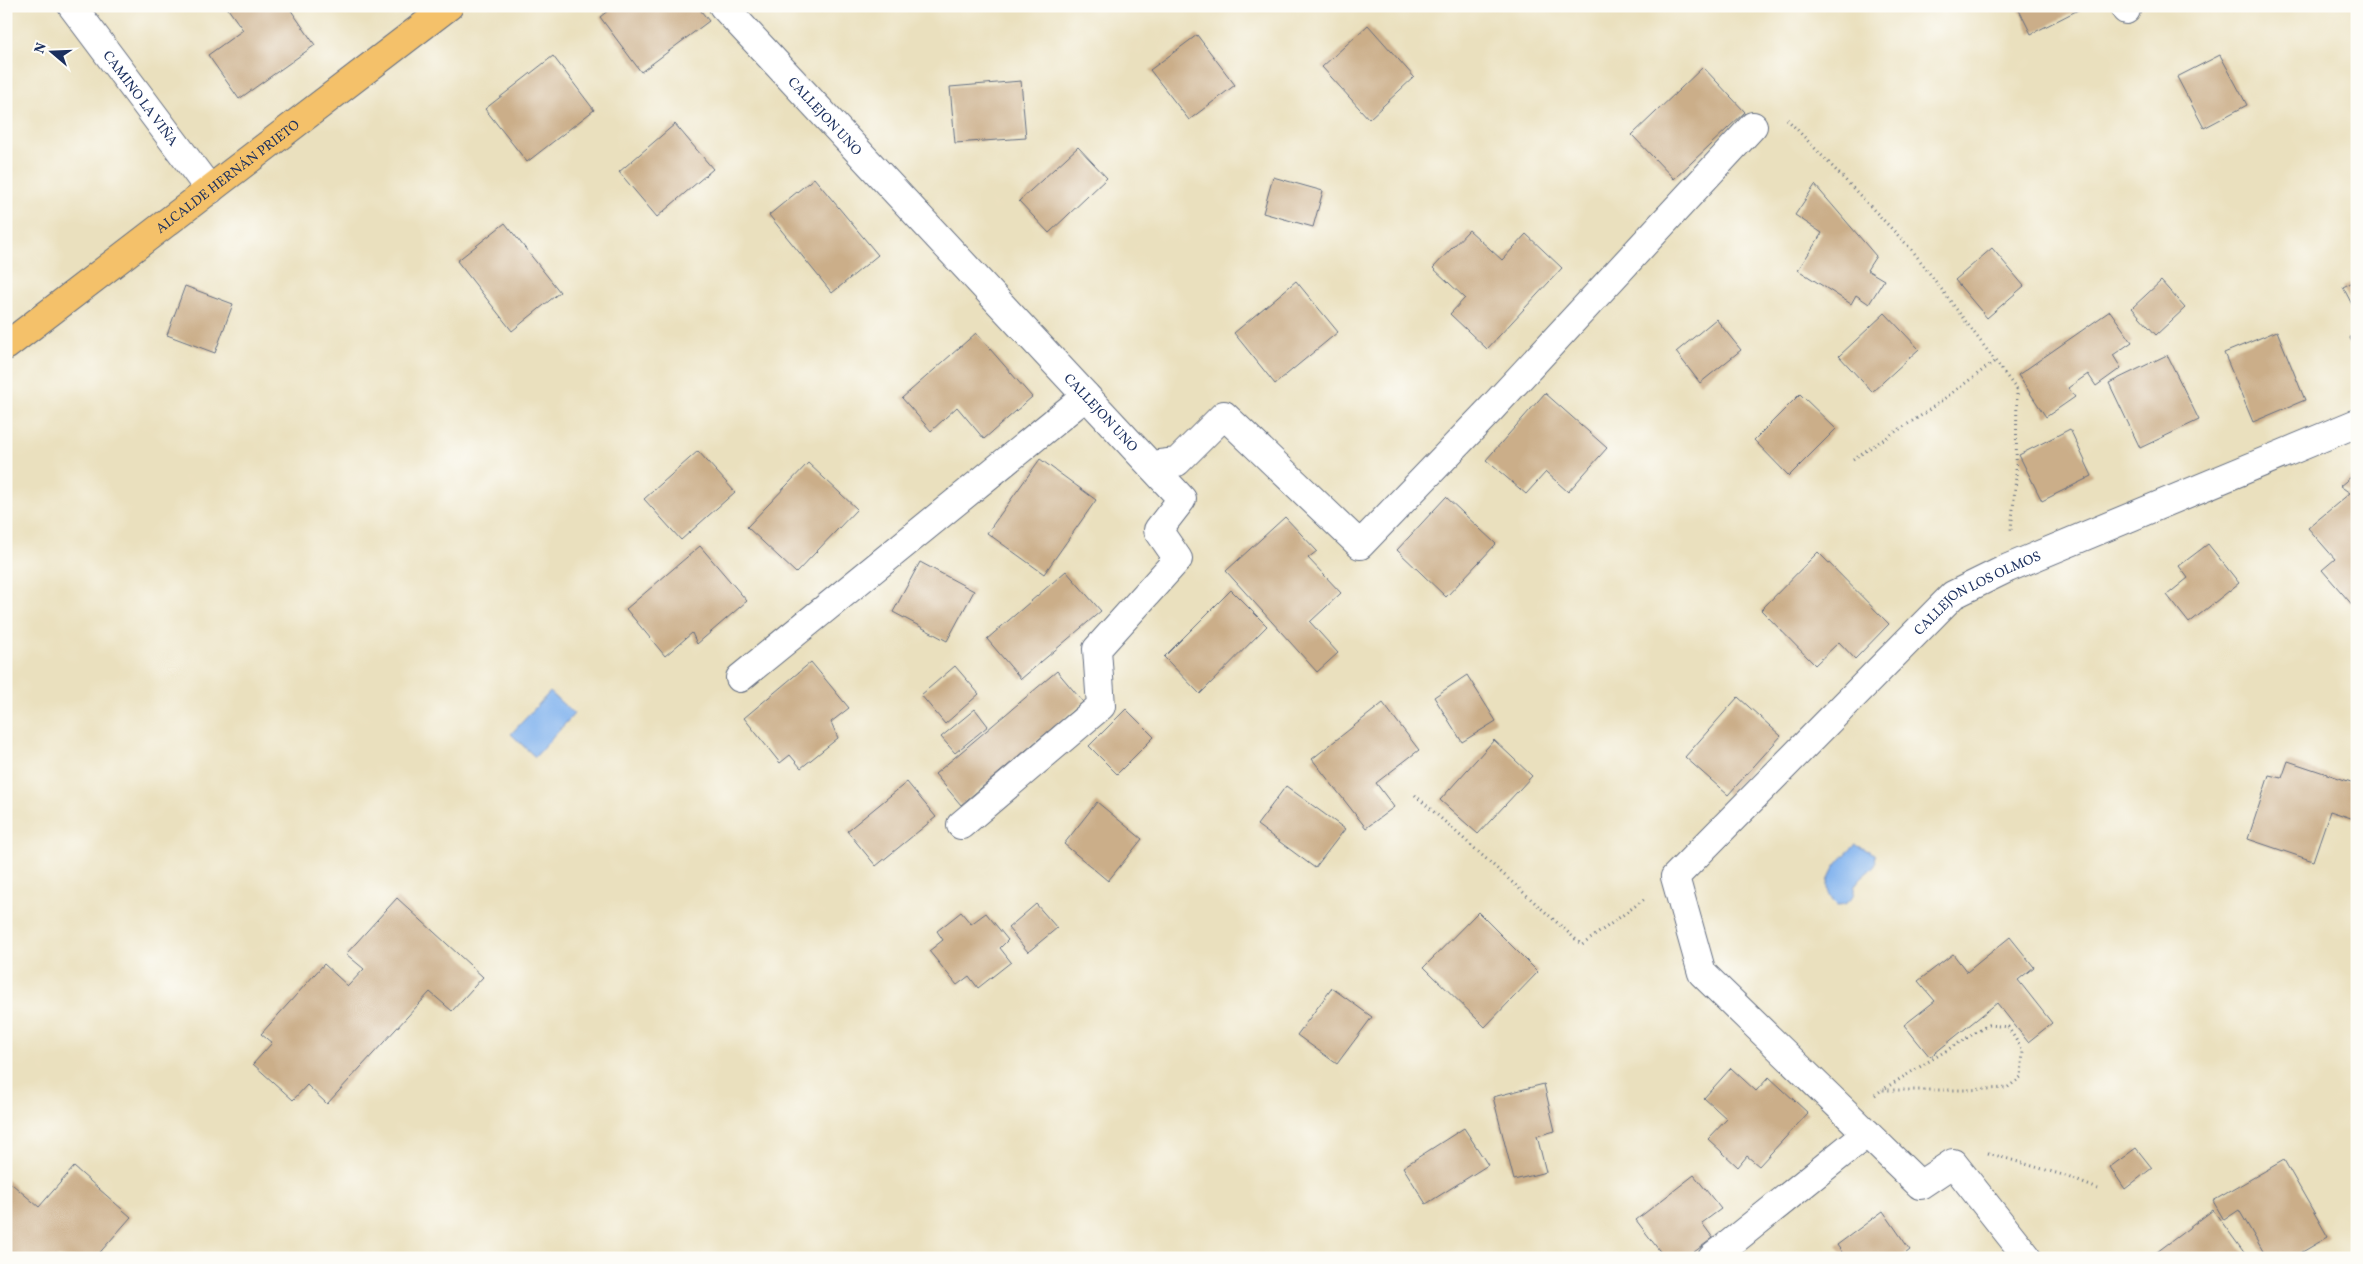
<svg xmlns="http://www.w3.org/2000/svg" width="2363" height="1264" font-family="Vollkorn,serif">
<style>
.water{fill:#82b3ee;stroke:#4e71a6}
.building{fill:#cbae89}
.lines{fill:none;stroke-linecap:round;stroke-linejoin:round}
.minor-casing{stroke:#636d80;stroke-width:30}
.major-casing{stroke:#636d80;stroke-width:30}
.path{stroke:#636d80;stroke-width:3;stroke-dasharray:1 4;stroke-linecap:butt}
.minor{stroke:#fff;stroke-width:28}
.major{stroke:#f4c16a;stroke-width:28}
.labels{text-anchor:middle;stroke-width:4;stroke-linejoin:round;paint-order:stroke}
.street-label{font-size:14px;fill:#1b2f5e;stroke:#fdfcf7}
</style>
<rect width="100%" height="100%" fill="#fdfcf7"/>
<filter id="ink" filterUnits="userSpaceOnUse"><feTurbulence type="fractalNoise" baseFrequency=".02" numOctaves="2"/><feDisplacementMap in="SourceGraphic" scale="10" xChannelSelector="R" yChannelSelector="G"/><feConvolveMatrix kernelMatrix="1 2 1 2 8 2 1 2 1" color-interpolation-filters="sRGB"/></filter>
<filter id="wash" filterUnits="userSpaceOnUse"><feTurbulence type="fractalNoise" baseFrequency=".0096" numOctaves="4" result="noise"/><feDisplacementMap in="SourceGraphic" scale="20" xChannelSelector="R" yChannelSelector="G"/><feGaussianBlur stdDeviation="1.12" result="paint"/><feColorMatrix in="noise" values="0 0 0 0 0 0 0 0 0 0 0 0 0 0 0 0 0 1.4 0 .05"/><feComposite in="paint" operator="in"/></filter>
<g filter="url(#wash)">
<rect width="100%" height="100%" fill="#eae0be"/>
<g class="water">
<path d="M550,692L574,714L535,757L511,734Z"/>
<path d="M1856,845L1875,854L1876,863C1869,873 1860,876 1854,887C1855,898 1849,905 1837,905C1815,885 1838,859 1856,845Z"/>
</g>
<g id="blocks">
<g class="building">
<path d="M226,6H288L315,45L239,99L208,55L243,30Z"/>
<path d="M614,6H697L709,21L641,72L600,17Z"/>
<path d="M2017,6H2081L2082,8L2031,34Z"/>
<path d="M1368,25L1414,77L1369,119L1322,67Z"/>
<path d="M1197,35L1235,85L1189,120L1150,70Z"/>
<path d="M2220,55L2247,105L2204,128L2177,77Z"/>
<path d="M553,56L594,110L527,162L485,109Z"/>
<path d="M1703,67L1745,112L1674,179L1632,135Z"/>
<path d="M1021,81L1026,138L955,143L950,87Z"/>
<path d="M675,124L713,169L657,217L619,172Z"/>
<path d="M1078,147L1107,178L1049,233L1019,201Z"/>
<path d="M1273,177L1323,191L1313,227L1263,213Z"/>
<path d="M814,178L878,255L832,293L769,215Z"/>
<path d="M1815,185L1876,256L1867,270L1884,280L1869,304L1856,295L1851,304L1798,270L1822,233L1795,215Z"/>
<path d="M505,223L560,292L512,331L457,261Z"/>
<path d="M1469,230L1502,260L1526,234L1562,268L1487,349L1450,314L1465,298L1433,268Z"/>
<path d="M1992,248L2024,286L1987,318L1955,280Z"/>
<path d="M2357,280V314L2343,287Z"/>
<path d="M1296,281L1338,332L1275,384L1234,333Z"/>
<path d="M2161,281L2185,308L2156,335L2132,308Z"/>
<path d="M185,286L233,304L215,353L167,335Z"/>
<path d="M2110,311L2132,342L2113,355L2121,368L2096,386L2088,374L2068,388L2075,397L2046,417L2018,375Z"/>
<path d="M1885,313L1919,349L1872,392L1839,356Z"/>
<path d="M1716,319L1741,350L1700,383L1676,352Z"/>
<path d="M2357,328V351L2350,338Z"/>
<path d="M2277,331L2305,400L2253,422L2224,353Z"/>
<path d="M976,333L1032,397L984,439L957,407L931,431L902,398Z"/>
<path d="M2167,355L2199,420L2140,448L2109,383Z"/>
<path d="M1545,393L1607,448L1568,492L1546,472L1526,494L1486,460Z"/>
<path d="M1800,394L1836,429L1789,476L1754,440Z"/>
<path d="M2070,429L2092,476L2042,501L2019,455Z"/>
<path d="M698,451L735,492L681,540L644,499Z"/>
<path d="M1040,459L1096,500L1044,574L987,533Z"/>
<path d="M808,463L857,509L796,573L747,527Z"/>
<path d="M2357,472V607L2355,608L2322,570L2335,559L2308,528L2350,493L2340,486Z"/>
<path d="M1446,497L1496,544L1446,597L1397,550Z"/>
<path d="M1285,517L1317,551L1308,558L1341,593L1310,622L1338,653L1317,672L1226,571Z"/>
<path d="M2208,544L2239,583L2189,623L2167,595L2188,578L2179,566Z"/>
<path d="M700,546L747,601L697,644L692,633L665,656L626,609Z"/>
<path d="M1818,552L1889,624L1855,659L1839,642L1815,665L1761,610Z"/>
<path d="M920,562L974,591L947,641L893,612Z"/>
<path d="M1066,571L1101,611L1021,679L987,639Z"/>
<path d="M1231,590L1267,626L1200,694L1164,657Z"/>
<path d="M811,662L849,708L831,722L838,738L801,768L790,755L780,763L744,718Z"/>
<path d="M955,666L979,694L945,724L921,695Z"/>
<path d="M1057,671L1083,702L961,805L935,774Z"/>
<path d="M1467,675L1496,721L1462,742L1434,697Z"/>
<path d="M1738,697L1781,736L1728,795L1685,757Z"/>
<path d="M1383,703L1419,750L1376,783L1394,807L1366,828L1312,759Z"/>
<path d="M975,709L988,726L955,753L941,737Z"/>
<path d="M1126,709L1154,737L1117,774L1089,746Z"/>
<path d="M1494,740L1532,776L1478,834L1440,800Z"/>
<path d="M2288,761L2357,784V820L2330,811L2313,861L2248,839L2269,775L2282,778Z"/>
<path d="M907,782L936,817L876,866L847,831Z"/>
<path d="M1286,786L1345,829L1315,868L1257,825Z"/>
<path d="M1097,802L1142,839L1108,881L1064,844Z"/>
<path d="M397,898L483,977L452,1011L430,992L327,1104L307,1085L293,1100L253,1064L272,1043L261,1034L324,964L348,986L364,969L346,954Z"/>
<path d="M1036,904L1057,928L1028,952L1008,928Z"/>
<path d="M961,912L971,924L986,913L1008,940L1000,948L1011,962L978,988L969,976L957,985L929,951L943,940L937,931Z"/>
<path d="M1478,912L1538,972L1485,1027L1424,967Z"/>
<path d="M2010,937L2034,967L2018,980L2052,1023L2028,1042L1997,1003L1930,1057L1904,1025L1935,1001L1918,981L1953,954L1967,972Z"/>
<path d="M1332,988L1372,1017L1337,1064L1297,1035Z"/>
<path d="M1731,1068L1756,1091L1769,1077L1808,1113L1759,1166L1747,1156L1738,1167L1708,1139L1727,1119L1704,1098Z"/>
<path d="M1544,1084L1555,1131L1537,1136L1546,1172L1514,1180L1493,1097Z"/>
<path d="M1464,1128L1488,1165L1426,1204L1403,1167Z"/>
<path d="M2136,1148L2152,1168L2125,1189L2110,1167Z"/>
<path d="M2284,1160L2328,1237L2292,1258H2267L2239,1210L2224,1220L2213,1201Z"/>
<path d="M74,1167L131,1217L95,1258H6V1179L39,1207Z"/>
<path d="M1694,1175L1721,1209L1702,1223L1713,1238L1686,1258H1665L1636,1220Z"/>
<path d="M2213,1210L2248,1258H2155L2153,1255Z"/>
<path d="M1883,1211L1910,1250L1900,1258H1846L1837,1245Z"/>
</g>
</g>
</g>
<g filter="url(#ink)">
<use href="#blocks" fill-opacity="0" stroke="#636d80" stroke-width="1"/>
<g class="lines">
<g class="minor-casing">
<g id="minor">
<path id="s1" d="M72,6L210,190"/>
<path id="s2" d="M723,6L1182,499L1158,530L1178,559L1097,649L1101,706L961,825"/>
<path d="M2124,6L2126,10"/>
<path d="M1151,465L1177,462L1224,415L1360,545L1491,409L1753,126"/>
<path d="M740,678L1086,396"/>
<path d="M1712,1258L1867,1133"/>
<path id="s3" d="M2028,1258L1953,1163L1920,1185L1702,973L1675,877L1953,595L2008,568L2357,423"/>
</g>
</g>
<g class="major-casing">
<g id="major">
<path id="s4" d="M6,346L449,6"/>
</g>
</g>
<g class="path">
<path d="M1787,119L1912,250L2017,390L2016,477L2011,530"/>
<path d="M1853,459L1925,413L1995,361"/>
<path d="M1415,795L1582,945L1646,898"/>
<path d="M1875,1095L1882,1090H1966L2007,1088L2021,1077L2023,1051L2008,1027L1988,1025L1882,1090"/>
<path d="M1988,1153L2063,1175L2098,1189"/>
</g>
<use href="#minor" class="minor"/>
<use href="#major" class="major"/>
</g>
</g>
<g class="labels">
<g class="street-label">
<text dy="5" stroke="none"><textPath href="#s1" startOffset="115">CAMINO LA VIÑA</textPath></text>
<text dy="5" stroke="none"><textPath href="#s2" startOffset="150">CALLEJON UNO</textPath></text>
<text dy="5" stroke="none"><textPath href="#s4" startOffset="279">ALCALDE HERNÁN PRIETO</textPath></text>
<text dy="5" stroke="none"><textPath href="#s2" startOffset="555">CALLEJON UNO</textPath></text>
<text dy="5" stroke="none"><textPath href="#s3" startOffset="982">CALLEJON LOS OLMOS</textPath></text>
</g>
</g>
<rect width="2363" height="1264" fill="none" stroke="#fdfcf7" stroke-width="25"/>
<g transform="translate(52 52) rotate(289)" stroke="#fdfcf7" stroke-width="4" paint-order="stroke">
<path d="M0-4L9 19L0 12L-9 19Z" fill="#1b2f5e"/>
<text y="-8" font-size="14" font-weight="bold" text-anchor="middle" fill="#1b2f5e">N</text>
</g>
</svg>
